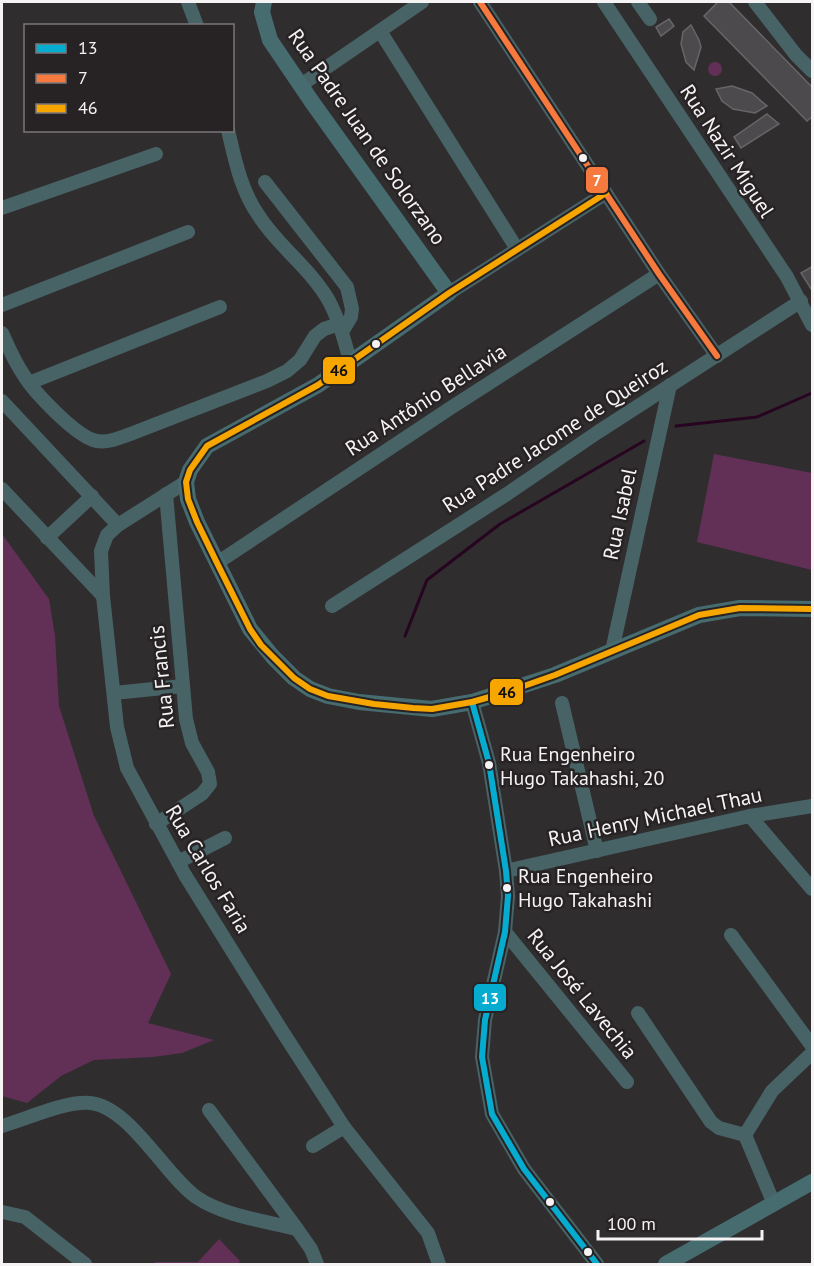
<svg xmlns="http://www.w3.org/2000/svg" width="814" height="1266" font-family="'PT Sans',sans-serif">
<style>
.green{fill:#623056}
.lines{fill:none;stroke-linecap:round;stroke-linejoin:round}
.stream{stroke:#270520;stroke-width:3}
.building{fill:#4c4a4c;stroke:#686567;stroke-width:1.5}
.minor{stroke:#486366;stroke-width:14}
.major{stroke:#466c70;stroke-width:16}
.bus-1-casing{stroke:#272325;stroke-width:10}
.bus-2-casing{stroke:#272325;stroke-width:10}
.bus-3-casing{stroke:#272325;stroke-width:10}
.bus-1{stroke:#06acd0;stroke-width:6}
.bus-2{stroke:#f6793e;stroke-width:6}
.bus-3{stroke:#f7a600;stroke-width:6}
.bus-dot{fill:#f6f3f5;stroke:#272325;stroke-width:2}
.labels{text-anchor:middle;stroke-width:5;stroke-linejoin:round;paint-order:stroke}
.bus-label{font-size:20px;fill:#f6f3f5;stroke:#272325;text-anchor:start}
.street-label{font-size:21px;fill:#f6f3f5;stroke:#272325}
.line-badge{stroke:#272325;stroke-width:2}
.badge-label{font-size:16px;text-anchor:middle;font-weight:bold;fill:#fff}
.pale-badge-label{font-size:16px;text-anchor:middle;font-weight:bold;fill:#111}
</style>
<rect width="100%" height="100%" fill="#302d2f"/>
<g class="green">
<circle cx="715" cy="69" r="7"/>
<path d="M714,454L812,473V570L697,542Z"/>
<path d="M2,534L49,599L55,636L59,706L94,816L171,974L148,1023L214,1040L182,1053L153,1057L94,1060L61,1076L27,1103L2,1096Z"/>
<path d="M219,1239L240,1261L238,1264H153L155,1262H198Z"/>
</g>
<g class="lines">
<g class="stream">
<path d="M676,426L757,417L812,393"/>
<path d="M405,636L427,580L500,524L644,441"/>
</g>
</g>
<g class="building">
<path d="M718,2H729L813,88V116L807,121L704,16Z"/>
<path d="M669,19L674,26L661,36L656,27Z"/>
<path d="M691,25L699,40L701,47L694,70L686,62L681,44L683,32Z"/>
<path d="M732,86L752,93L767,106L755,113L733,109L722,101L716,89Z"/>
<path d="M767,114L779,124L741,148L734,137Z"/>
<path d="M813,266V292L801,273Z"/>
</g>
<g class="lines">
<g class="minor">
<path d="M188,2L197,26"/>
<path d="M480,2L659,274L717,356"/>
<path d="M604,2L787,277L812,325"/>
<path d="M638,2L650,19"/>
<path d="M755,2L796,55L812,71"/>
<path d="M380,31L517,249"/>
<path d="M301,85L422,2"/>
<path d="M228,130C235,160 241,191 259,216C279,247 311,269 329,301C339,320 345,341 350,362"/>
<path d="M265,182L347,287L352,309L351,317L342,332"/>
<path d="M2,208L156,154"/>
<path d="M449,293L606,193"/>
<path d="M2,305L188,232"/>
<path d="M2,333C8,346 14,361 23,374C33,391 77,438 97,441C109,443 122,437 133,433L267,381L287,371L300,360L315,336L324,329L339,324"/>
<path d="M29,383L220,307"/>
<path d="M2,401L118,525"/>
<path d="M186,482L118,525L107,535L101,551L103,596L117,727L127,768L185,875L282,1031L344,1127L428,1233L439,1264"/>
<path d="M2,489L103,596"/>
<path d="M47,538L92,496"/>
<path d="M217,563L452,407L659,274"/>
<path d="M332,606L507,494L598,432L801,301"/>
<path d="M612,651L670,385"/>
<path d="M114,693L183,686"/>
<path d="M472,702L489,763L506,871L508,896L505,932L485,1020L482,1057L492,1114L524,1169L597,1264"/>
<path d="M562,703L597,851"/>
<path d="M750,816L812,889"/>
<path d="M156,824L202,794L210,784L208,772L192,743L186,719L166,494"/>
<path d="M178,862L225,838"/>
<path d="M506,871L750,816L812,806"/>
<path d="M505,932L627,1082"/>
<path d="M731,935L812,1046"/>
<path d="M638,1013L711,1122L719,1128L745,1135"/>
<path d="M209,1110L297,1229L311,1249L317,1264"/>
<path d="M2,1126C27,1119 64,1101 90,1103C130,1107 164,1174 196,1197C224,1216 265,1221 297,1229"/>
<path d="M313,1146L344,1127"/>
<path d="M774,1204L745,1135L772,1091L812,1053"/>
<path d="M2,1212L25,1217L85,1264"/>
</g>
<g class="major">
<path d="M264,2L262,12L270,40L312,102L449,293L318,385L207,446L190,470L186,482L188,499L197,522L250,629L273,657L294,678L310,689L328,696L359,702L432,709L472,702L555,675L699,615L740,608L812,609"/>
<path d="M666,1264L812,1182"/>
</g>
<g class="bus-1-casing">
<path id="bus-1" d="M472,702L489,763L506,871L508,896L505,932L485,1020L482,1057L492,1114L524,1169L597,1264"/>
</g>
<g class="bus-2-casing">
<path id="bus-2" d="M480,2L659,274L717,356"/>
</g>
<g class="bus-3-casing">
<path id="bus-3" d="M606,193L449,293L318,385L207,446L190,470L186,482L188,499L197,522L217,563L250,629L261,645L294,678L310,689L328,696L374,704L413,708L432,709L472,702L507,692L555,675L699,615L740,608L812,609"/>
</g>
<use href="#bus-1" class="bus-1"/>
<use href="#bus-2" class="bus-2"/>
<use href="#bus-3" class="bus-3"/>
</g>
<g class="bus-dot">
<circle cx="583" cy="158" r="5"/>
<circle cx="376" cy="344" r="5"/>
<circle cx="489" cy="765" r="5"/>
<circle cx="507" cy="888" r="5"/>
<circle cx="550" cy="1202" r="5"/>
<circle cx="588" cy="1252" r="5"/>
</g>
<g class="labels">
<g class="bus-label">
<text x="500" y="761">Rua Engenheiro<tspan x="500" dy="24">Hugo Takahashi, 20</tspan></text>
<text x="518" y="883">Rua Engenheiro<tspan x="518" dy="24">Hugo Takahashi</tspan></text>
</g>
<g class="street-label">
<text transform="translate(367 137) rotate(55)" y="7">Rua Padre Juan de Solorzano</text>
<text transform="translate(727 151) rotate(57)" y="7">Rua Nazir Miguel</text>
<text transform="translate(426 400) rotate(-33)" y="7">Rua Antônio Bellavia</text>
<text transform="translate(555 436) rotate(-33)" y="7">Rua Padre Jacome de Queiroz</text>
<text transform="translate(620 514) rotate(-78)" y="7">Rua Isabel</text>
<text transform="translate(162 677) rotate(-96)" y="7">Rua Francis</text>
<text transform="translate(655 817) rotate(-12)" y="7">Rua Henry Michael Thau</text>
<text transform="translate(208 869) rotate(59)" y="7">Rua Carlos Faria</text>
<text transform="translate(582 994) rotate(51)" y="7">Rua José Lavechia</text>
</g>
</g>
<g class="line-badge">
<rect x="585" y="166" width="24" height="28" rx="6" fill="#f6793e"/>
<rect x="322" y="356" width="34" height="29" rx="6" fill="#f7a600"/>
<rect x="489" y="678" width="35" height="28" rx="6" fill="#f7a600"/>
<rect x="473" y="983" width="34" height="29" rx="6" fill="#06acd0"/>
</g>
<g class="badge-label">
<text x="597" y="186">7</text>
<text x="490" y="1004">13</text>
</g>
<g class="pale-badge-label">
<text x="339" y="376">46</text>
<text x="507" y="698">46</text>
</g>
<rect width="814" height="1266" fill="none" stroke="#f6f3f5" stroke-width="6"/>
<rect x="24" y="24" width="210" height="108" fill="#272325" stroke="#7a7678" stroke-width="1.5"/>
<rect x="36" y="44" width="30" height="9" fill="#06acd0" stroke="#7a7678" stroke-width="1.5"/>
<text x="78" y="54" font-size="18" fill="#f6f3f5">13</text>
<rect x="36" y="74" width="30" height="9" fill="#f6793e" stroke="#7a7678" stroke-width="1.5"/>
<text x="78" y="84" font-size="18" fill="#f6f3f5">7</text>
<rect x="36" y="104" width="30" height="9" fill="#f7a600" stroke="#7a7678" stroke-width="1.5"/>
<text x="78" y="114" font-size="18" fill="#f6f3f5">46</text>
<path d="M598 1230v9h164v-9" fill="none" stroke="#f6f3f5" stroke-width="3"/>
<text x="607" y="1230" font-size="18" fill="#f6f3f5" stroke="#272325" stroke-width="4.5" paint-order="stroke">100 m</text>
</svg>
